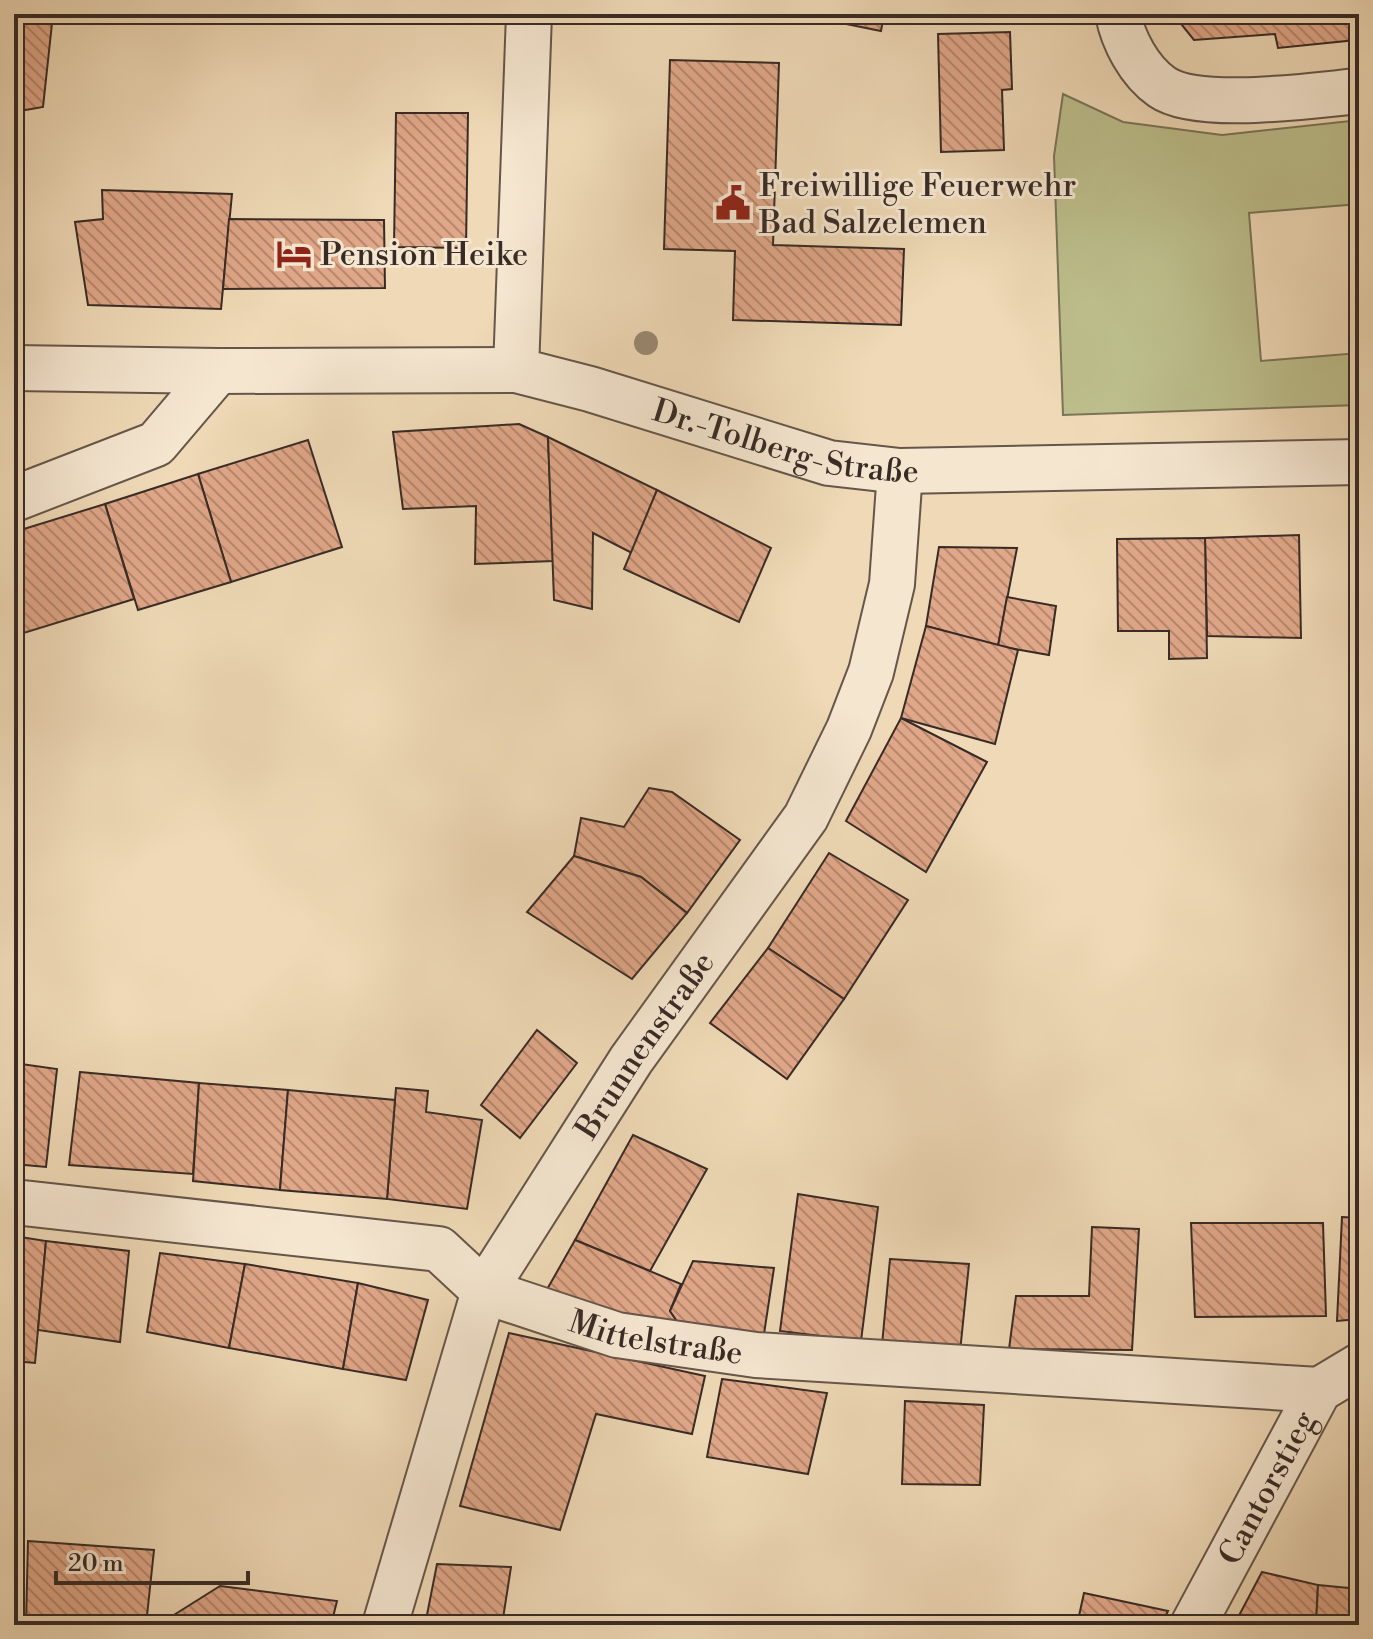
<svg xmlns="http://www.w3.org/2000/svg" width="1373" height="1639" font-family="'Libre Bodoni',serif">
<style>
.green{fill:#bcbe8b;stroke:#7a7458;stroke-width:2}
.building{fill:url(#building-back-hatch);stroke:#382b26;stroke-width:2}
.lines{fill:none;stroke-linecap:round;stroke-linejoin:round}
.minor-casing{stroke:#66564a;stroke-width:48}
.minor{stroke:#f5e6d0;stroke-width:44}
.tree{fill:#998972}
.labels{text-anchor:middle;stroke-width:6;stroke-linejoin:round;paint-order:stroke}
.poi-label{font-size:32px;fill:#382b26;stroke:#f5e6d0;text-anchor:start}
.street-label{font-size:32px;fill:#382b26;stroke:#f5e6d0}
</style>
<defs>
<pattern id="building-back-hatch" width="6" height="6" patternUnits="userSpaceOnUse" patternTransform="scale(2)"><rect width="6" height="6" fill="#e0a788"/><path d="M-1 5l2 2M0 0l6 6M5-1l2 2" fill="none" stroke="#b7886f"/></pattern>
</defs>
<rect width="100%" height="100%" fill="#efd9b6"/>
<filter id="stains"><feTurbulence type="fractalNoise" baseFrequency=".0025" numOctaves="4"/><feColorMatrix values="0 0 0 0 .2 0 0 0 0 .09 0 0 0 0 .02 0 0 0 .5 -.17"/></filter>
<radialGradient id="worn" r=".72"><stop offset=".6" stop-color="#630" stop-opacity="0"/><stop offset="1" stop-color="#630" stop-opacity=".3"/></radialGradient>
<path class="green" d="M1063,94L1123,122L1222,135L1359,120V204L1249,213L1261,361L1359,353V405L1063,415L1054,156Z"/>
<g class="building">
<path d="M14,14H53L43,107L14,112Z"/>
<path d="M359,14H468V18L359,17Z"/>
<path d="M831,14H884L881,31L831,21Z"/>
<path d="M1173,14H1354L1356,40L1278,48L1275,34L1194,40Z"/>
<path d="M1010,32L1012,89L1002,90L1004,150L941,152L938,34Z"/>
<path d="M670,60L779,63L773,245L904,249L901,325L733,320L735,251L664,249Z"/>
<path d="M396,113H468L466,248L394,247Z"/>
<path d="M102,190L232,194L221,309L88,305L75,222L103,219Z"/>
<path d="M229,219L384,220L385,288L223,289Z"/>
<path d="M519,424L548,437L553,561L475,564L476,506L403,509L393,432Z"/>
<path d="M548,437L657,490L632,553L593,533L592,609L554,600Z"/>
<path d="M308,440L342,547L231,582L198,474Z"/>
<path d="M198,474L231,582L138,610L105,504Z"/>
<path d="M657,490L771,548L739,622L624,569Z"/>
<path d="M105,504L134,599L14,636V532Z"/>
<path d="M1299,535L1301,638L1207,636L1205,538Z"/>
<path d="M1205,538L1207,658L1169,659V631H1118L1117,539Z"/>
<path d="M939,547L1017,548L998,646L926,626Z"/>
<path d="M1007,597L1056,606L1049,655L998,646Z"/>
<path d="M926,626L1018,650L995,744L901,718Z"/>
<path d="M901,718L987,762L926,872L846,821Z"/>
<path d="M649,788L672,792L740,840L687,913L641,877L574,856L581,818L624,827Z"/>
<path d="M829,853L908,900L844,999L768,948Z"/>
<path d="M574,856L641,877L687,913L632,979L527,912Z"/>
<path d="M768,948L844,999L787,1079L710,1023Z"/>
<path d="M537,1030L577,1063L520,1138L481,1105Z"/>
<path d="M14,1063L57,1069L46,1167L14,1164Z"/>
<path d="M80,1072L199,1083L193,1174L69,1165Z"/>
<path d="M199,1083L288,1090L280,1190L193,1181Z"/>
<path d="M396,1088L428,1091L426,1112L482,1120L467,1209L387,1199Z"/>
<path d="M288,1090L395,1100L387,1199L280,1190Z"/>
<path d="M633,1135L707,1169L650,1271L575,1240Z"/>
<path d="M798,1194L878,1207L861,1341L780,1331Z"/>
<path d="M1342,1217L1359,1218V1319L1337,1321Z"/>
<path d="M1191,1223H1323L1326,1316L1195,1317Z"/>
<path d="M1092,1227L1139,1229L1132,1350L1009,1349L1016,1296H1089Z"/>
<path d="M14,1236L46,1241L35,1363L14,1361Z"/>
<path d="M575,1240L681,1284L670,1311L685,1333L545,1293Z"/>
<path d="M46,1241L129,1251L120,1342L38,1330Z"/>
<path d="M160,1253L245,1264L229,1348L147,1332Z"/>
<path d="M890,1259L969,1264L960,1352L882,1345Z"/>
<path d="M693,1261L774,1268L764,1334L685,1333L670,1311Z"/>
<path d="M245,1264L358,1283L343,1369L229,1348Z"/>
<path d="M358,1283L428,1300L406,1380L343,1369Z"/>
<path d="M509,1333L705,1376L692,1434L596,1414L560,1530L460,1506Z"/>
<path d="M722,1379L827,1393L808,1474L707,1457Z"/>
<path d="M905,1401L984,1405L980,1485L902,1484Z"/>
<path d="M28,1541L154,1550L146,1625H26Z"/>
<path d="M437,1564L511,1567L502,1625H425Z"/>
<path d="M1262,1572L1318,1585L1316,1625H1234Z"/>
<path d="M1318,1585L1359,1589V1625H1316Z"/>
<path d="M220,1586L337,1601L331,1625H158Z"/>
<path d="M1084,1593L1168,1611L1161,1625H1077Z"/>
</g>
<g class="lines">
<g class="minor-casing">
<g id="minor">
<path d="M1118,14C1123,40 1139,71 1162,87C1198,112 1314,95 1359,91"/>
<path id="s1" d="M14,368L218,371L516,370L590,389L829,463L900,471L1359,462"/>
<path d="M516,370L529,14"/>
<path d="M14,499L156,444L218,371"/>
<path id="s2" d="M14,1202L439,1249L484,1291L617,1335L756,1355L1319,1390"/>
<path id="s3" d="M385,1625L484,1291L631,1060L806,817L849,729L871,672L892,584L900,471"/>
<path id="s4" d="M1193,1625L1319,1390L1359,1366"/>
</g>
</g>
<use href="#minor" class="minor"/>
</g>
<circle class="tree" cx="646" cy="343" r="12"/>
<defs>
<g id="civic-bare" transform="scale(2.76)"><path d="M-.6-6.5H3V-4.5H.6V-3L4-1V1h2V6H-6V1h2V-1L-.6-3ZM-1.2 2.5V6h2.4V2.5Z" fill="#8f2418" stroke="#f5e6d0" stroke-width="2.5" paint-order="stroke"/></g>
<g id="hotel-bare" transform="scale(2.76)"><path d="M-6-4.5h1.5V1H6V5H4.5V3h-9V5H-6ZM-4 0a1.8 1.8 0 1 1 3.6 0ZM.5 0V-2.5h3Q6-2.5 6 0Z" fill="#8f2418" stroke="#f5e6d0" stroke-width="2.5" paint-order="stroke"/></g>
</defs>
<g fill-rule="evenodd">
<use href="#civic-bare" x="733" y="203"/>
<use href="#hotel-bare" x="294" y="254"/>
</g>
<g class="labels">
<g class="poi-label">
<text x="759" y="196">Freiwillige Feuerwehr<tspan x="759" dy="37">Bad Salzelemen</tspan></text>
<text x="320" y="265">Pension Heike</text>
</g>
<g class="street-label">
<text dy="11" stroke="none"><textPath href="#s1" startOffset="782">Dr.-Tolberg-Straße</textPath></text>
<text dy="11" stroke="none"><textPath href="#s3" startOffset="642">Brunnenstraße</textPath></text>
<text dy="11" stroke="none"><textPath href="#s2" startOffset="668">Mittelstraße</textPath></text>
<text dy="11" stroke="none"><textPath href="#s4" startOffset="156">Cantorstieg</textPath></text>
</g>
</g>
<rect width="1373" height="1639" fill="none" stroke="#efd9b6" stroke-width="48"/>
<rect x="16" y="16" width="1341" height="1607" fill="none" stroke="#382b26" stroke-width="4"/>
<rect x="24" y="24" width="1325" height="1591" fill="none" stroke="#382b26" stroke-width="2"/>
<path d="M56 1571v12h192v-12" fill="none" stroke="#382b26" stroke-width="4"/>
<text x="68" y="1571" font-size="24" fill="#382b26" stroke="#f5e6d0" stroke-width="6" paint-order="stroke">20 m</text>
<rect width="100%" height="100%" filter="url(#stains)"/>
<rect width="100%" height="100%" fill="url(#worn)"/>
</svg>
